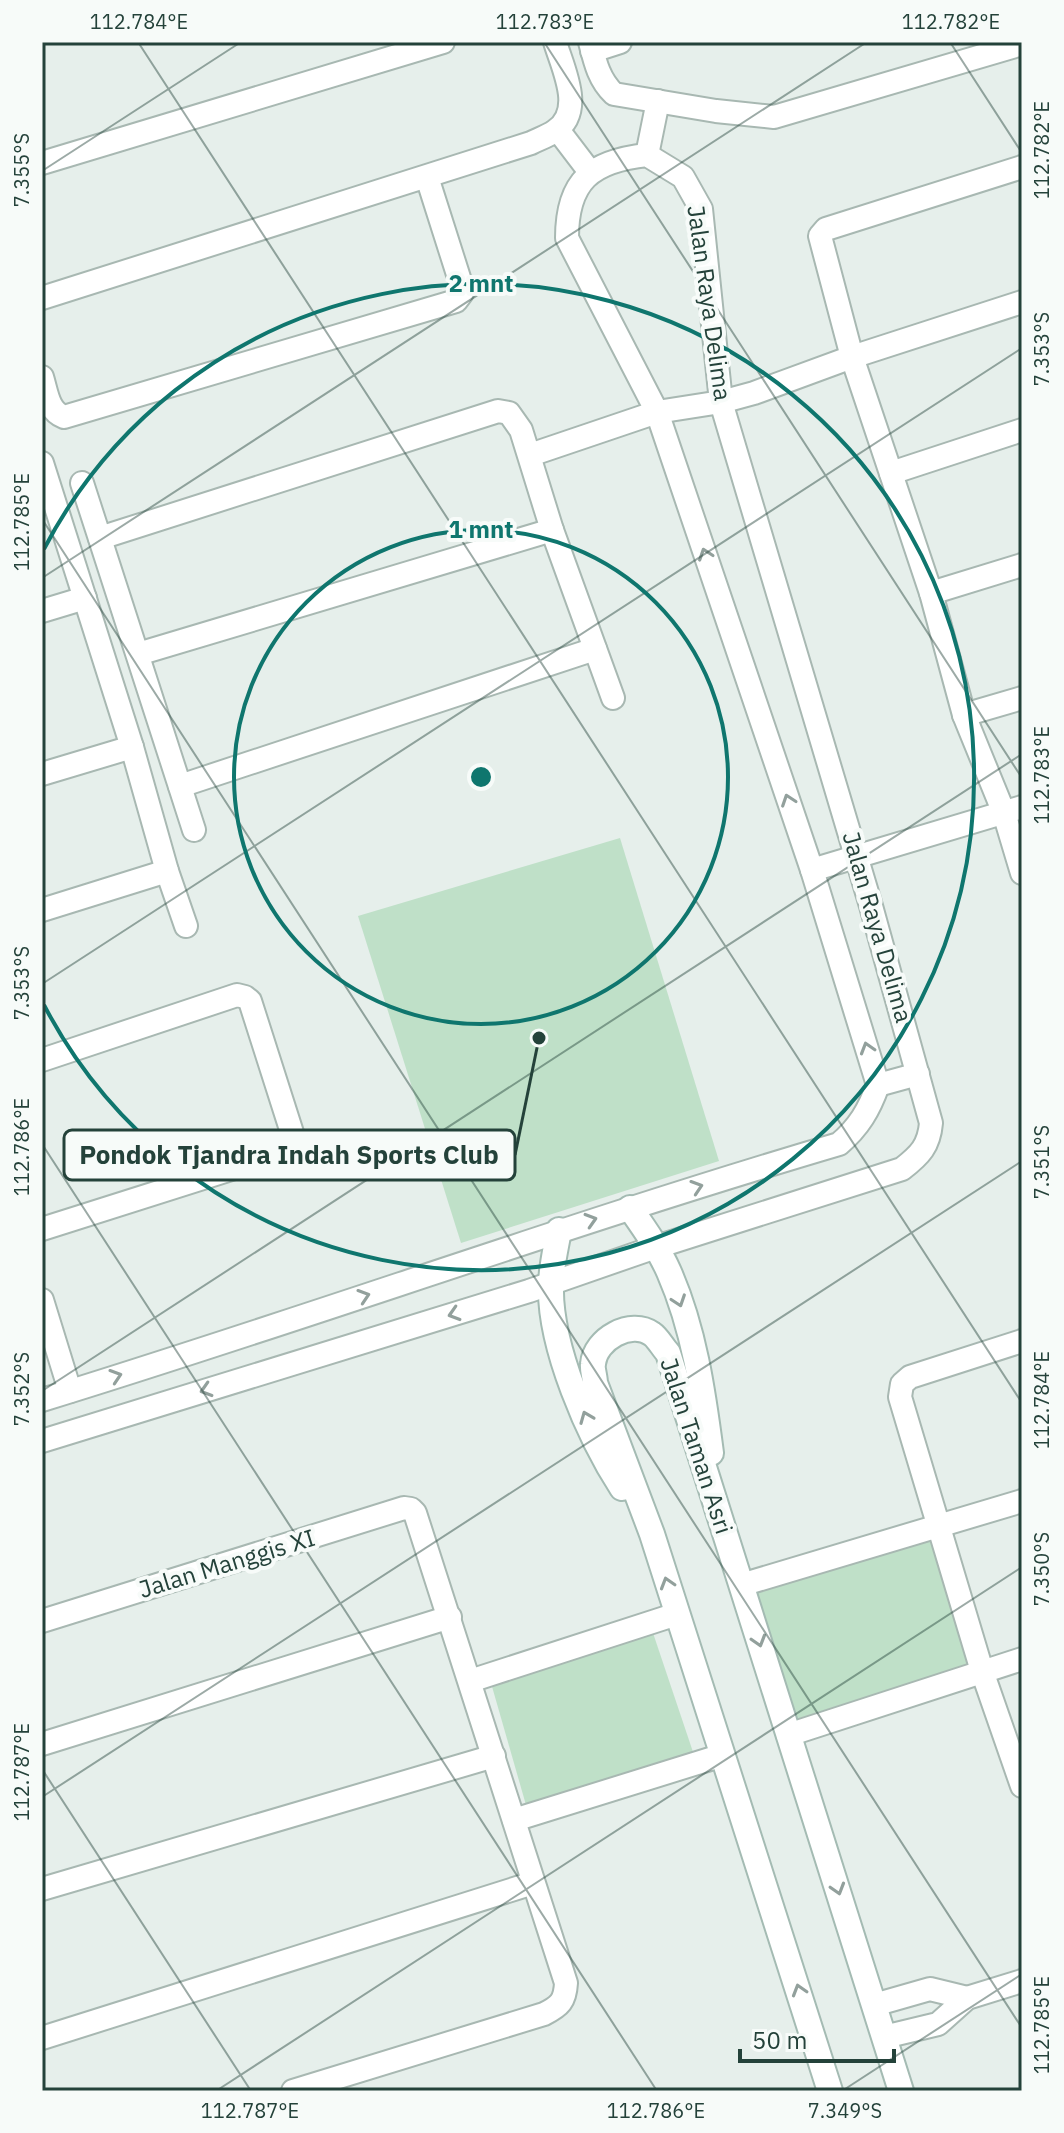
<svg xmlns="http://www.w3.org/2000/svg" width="1064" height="2133" font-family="'IBM Plex Sans',sans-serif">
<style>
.green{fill:#bfe0c8}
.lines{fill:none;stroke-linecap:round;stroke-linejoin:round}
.minor-casing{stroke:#a8b8b2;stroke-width:26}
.secondary-casing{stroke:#a4bbb3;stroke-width:28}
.minor{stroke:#fff;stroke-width:22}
.secondary{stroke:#fff;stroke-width:24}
.oneway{stroke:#92a09c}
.ticks{fill:none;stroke:#24423a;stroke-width:2;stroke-opacity:0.45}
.ring{fill:none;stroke:#0f766e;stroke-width:4}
.labels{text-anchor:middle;stroke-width:8;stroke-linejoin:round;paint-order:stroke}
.street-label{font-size:24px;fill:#24423a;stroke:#f7fbf9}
.centre{fill:#0f766e;stroke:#f7fbf9;stroke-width:4}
.ring-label{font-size:24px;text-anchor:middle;font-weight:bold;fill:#0f766e;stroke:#f7fbf9;stroke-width:8;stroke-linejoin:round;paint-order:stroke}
.leader{fill:none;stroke:#24423a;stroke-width:3}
.callout-dot{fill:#24423a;stroke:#f7fbf9;stroke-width:3}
.callout{fill:#f7fbf9;stroke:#24423a;stroke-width:3}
.callout-label{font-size:26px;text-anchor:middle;font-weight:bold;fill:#24423a}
.neatline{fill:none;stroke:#24423a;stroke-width:3}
.ticks-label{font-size:20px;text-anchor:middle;fill:#24423a}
</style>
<rect width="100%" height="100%" fill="#e6efeb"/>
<g class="green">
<path d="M620,838L719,1161L461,1243L358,916Z"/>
<path d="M935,1539L971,1663L794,1720L755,1591Z"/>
<path d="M653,1633L693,1752L526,1805L491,1683Z"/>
</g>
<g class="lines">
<g class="minor-casing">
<g id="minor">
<path d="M590,42C595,62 599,80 614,94L716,111L774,117L1022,44"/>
<path d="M592,51L620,42"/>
<path d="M558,130L590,172"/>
<path d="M647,155L658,101"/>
<path d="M42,163L443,42"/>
<path d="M1022,167L826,229L820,236L852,357L931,593L964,715L1004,813L1022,873"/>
<path d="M42,298L531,143C539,139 548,136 555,131C585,111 563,69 555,42"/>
<path d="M42,377C47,393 48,411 64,417L456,301L462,293L461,284L427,177"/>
<path d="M530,455L657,412L721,402L754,393L852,357L1022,302"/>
<path d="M42,463L132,747L167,871L186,926"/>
<path d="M891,473L1022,430"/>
<path d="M82,483L194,830"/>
<path d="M100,538L498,411L509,413L521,430L552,530L613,698"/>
<path d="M931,593L1022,565"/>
<path d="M42,611L85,598"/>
<path d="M138,654L552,530"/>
<path d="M964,715L1022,698"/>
<path d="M42,774L132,747"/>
<path d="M180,786L595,649"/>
<path d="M812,870L1022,807"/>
<path d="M42,910L167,871"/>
<path d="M42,1060L237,995L245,997L250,1001L294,1139L292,1147L285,1152L42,1229"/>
<path d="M878,1085L918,1074"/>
<path d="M42,1300L70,1391"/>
<path d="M1022,1341L910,1377L902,1384L900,1397L982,1671L1022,1786"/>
<path d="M42,1400C309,1318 571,1223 839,1144C859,1127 869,1110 878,1085L812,870L657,412L567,238C567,181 591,161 647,155L683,177L701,209L721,402L871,906L931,1123C929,1146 920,1155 902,1169L650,1249L529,1291L42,1441"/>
<path d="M741,1585L1022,1501"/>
<path d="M42,1621L404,1508L411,1509L415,1513L566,1983C565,2001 560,2006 544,2014L293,2091"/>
<path d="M470,1681L677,1614"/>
<path d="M788,1735L1022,1659"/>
<path d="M42,1744L450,1617"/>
<path d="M514,1820L723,1755"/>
<path d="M42,1889L494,1756"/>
<path d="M874,2005L930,1989L967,1998"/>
<path d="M884,2037L938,2024L967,1998L1022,1981"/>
<path d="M42,2038L533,1883"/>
</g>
</g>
<g class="secondary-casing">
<g id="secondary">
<path d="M630,1208C644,1228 659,1249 669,1272C694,1329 703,1391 711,1453"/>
<path d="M559,1230C556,1248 551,1267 551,1285C549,1346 589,1437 622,1488"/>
<path d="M830,2091L652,1534L595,1383C595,1377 592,1369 593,1364C595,1339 631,1319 652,1334C658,1338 663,1348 668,1353L901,2091"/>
</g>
</g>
<use href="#minor" class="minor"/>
<use href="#secondary" class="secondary"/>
</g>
<defs><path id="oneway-chevron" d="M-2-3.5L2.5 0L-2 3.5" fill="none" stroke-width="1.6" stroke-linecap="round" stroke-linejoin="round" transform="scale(2)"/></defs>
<g class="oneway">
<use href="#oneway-chevron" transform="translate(705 554) rotate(-109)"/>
<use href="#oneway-chevron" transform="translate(788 800) rotate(-109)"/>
<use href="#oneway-chevron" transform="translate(867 1048) rotate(-107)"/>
<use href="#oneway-chevron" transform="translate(697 1187) rotate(-18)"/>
<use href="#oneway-chevron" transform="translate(591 1220) rotate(-17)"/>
<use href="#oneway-chevron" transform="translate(364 1296) rotate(-18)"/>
<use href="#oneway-chevron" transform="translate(679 1301) rotate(71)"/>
<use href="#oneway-chevron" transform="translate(454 1314) rotate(163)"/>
<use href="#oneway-chevron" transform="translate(116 1376) rotate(-18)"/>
<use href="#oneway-chevron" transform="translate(206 1390) rotate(163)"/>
<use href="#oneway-chevron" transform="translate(586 1417) rotate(-112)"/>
<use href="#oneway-chevron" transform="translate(667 1583) rotate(-107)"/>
<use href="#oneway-chevron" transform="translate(759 1641) rotate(73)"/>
<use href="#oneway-chevron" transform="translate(838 1889) rotate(73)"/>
<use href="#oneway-chevron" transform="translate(799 1990) rotate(-107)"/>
</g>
<path class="ticks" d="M138,42L1022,1403M544,42L1022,778M950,42L1022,153M42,171L241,42M42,519L1022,2028M42,578L867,42M42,984L1022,348M42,1144L657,2091M42,1391L1022,754M42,1769L251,2091M42,1797L1022,1161M216,2091L1022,1567M842,2091L1022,1974"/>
<g class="ring">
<circle cx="481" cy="777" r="247"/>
<path d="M44 549A493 493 0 1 1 44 1005"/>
</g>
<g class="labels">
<g class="street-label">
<text transform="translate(709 303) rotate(82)" y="8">Jalan Raya Delima</text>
<text transform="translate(877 927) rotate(74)" y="8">Jalan Raya Delima</text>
<text transform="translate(696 1446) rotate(72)" y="8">Jalan Taman Asri</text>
<text transform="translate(227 1564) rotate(-17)" y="8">Jalan Manggis XI</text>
</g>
</g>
<circle cx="481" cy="777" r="12" class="centre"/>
<g class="ring-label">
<text x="481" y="292">2 mnt</text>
<text x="481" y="538">1 mnt</text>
</g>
<path class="leader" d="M539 1038L515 1155"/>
<circle class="callout-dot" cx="539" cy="1038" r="8"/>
<rect class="callout" x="64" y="1130" width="451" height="50" rx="8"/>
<g class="callout-label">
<text x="289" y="1164">Pondok Tjandra Indah Sports Club</text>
</g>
<rect width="1064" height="2133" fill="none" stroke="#f7fbf9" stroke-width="88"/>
<path d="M740 2049v12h154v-12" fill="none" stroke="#24423a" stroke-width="4"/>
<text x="752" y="2049" font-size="24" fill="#24423a" stroke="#f7fbf9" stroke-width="6" paint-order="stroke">50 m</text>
<rect x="44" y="44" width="976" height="2045" class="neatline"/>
<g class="ticks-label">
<text x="139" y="29">112.784°E</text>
<text x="545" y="29">112.783°E</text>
<text x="951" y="29">112.782°E</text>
<text transform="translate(1042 150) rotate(-90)" y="7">112.782°E</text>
<text transform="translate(22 170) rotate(-90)" y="7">7.355°S</text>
<text transform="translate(1042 349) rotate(-90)" y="7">7.353°S</text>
<text transform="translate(22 522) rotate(-90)" y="7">112.785°E</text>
<text transform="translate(1042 775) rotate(-90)" y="7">112.783°E</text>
<text transform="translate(22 983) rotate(-90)" y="7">7.353°S</text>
<text transform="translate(22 1147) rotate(-90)" y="7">112.786°E</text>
<text transform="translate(1042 1162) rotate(-90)" y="7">7.351°S</text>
<text transform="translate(22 1389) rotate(-90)" y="7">7.352°S</text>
<text transform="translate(1042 1400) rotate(-90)" y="7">112.784°E</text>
<text transform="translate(1042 1569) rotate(-90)" y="7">7.350°S</text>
<text transform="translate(22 1772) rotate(-90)" y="7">112.787°E</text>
<text transform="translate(1042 2025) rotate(-90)" y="7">112.785°E</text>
<text x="250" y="2118">112.787°E</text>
<text x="656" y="2118">112.786°E</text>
<text x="845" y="2118">7.349°S</text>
</g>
</svg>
